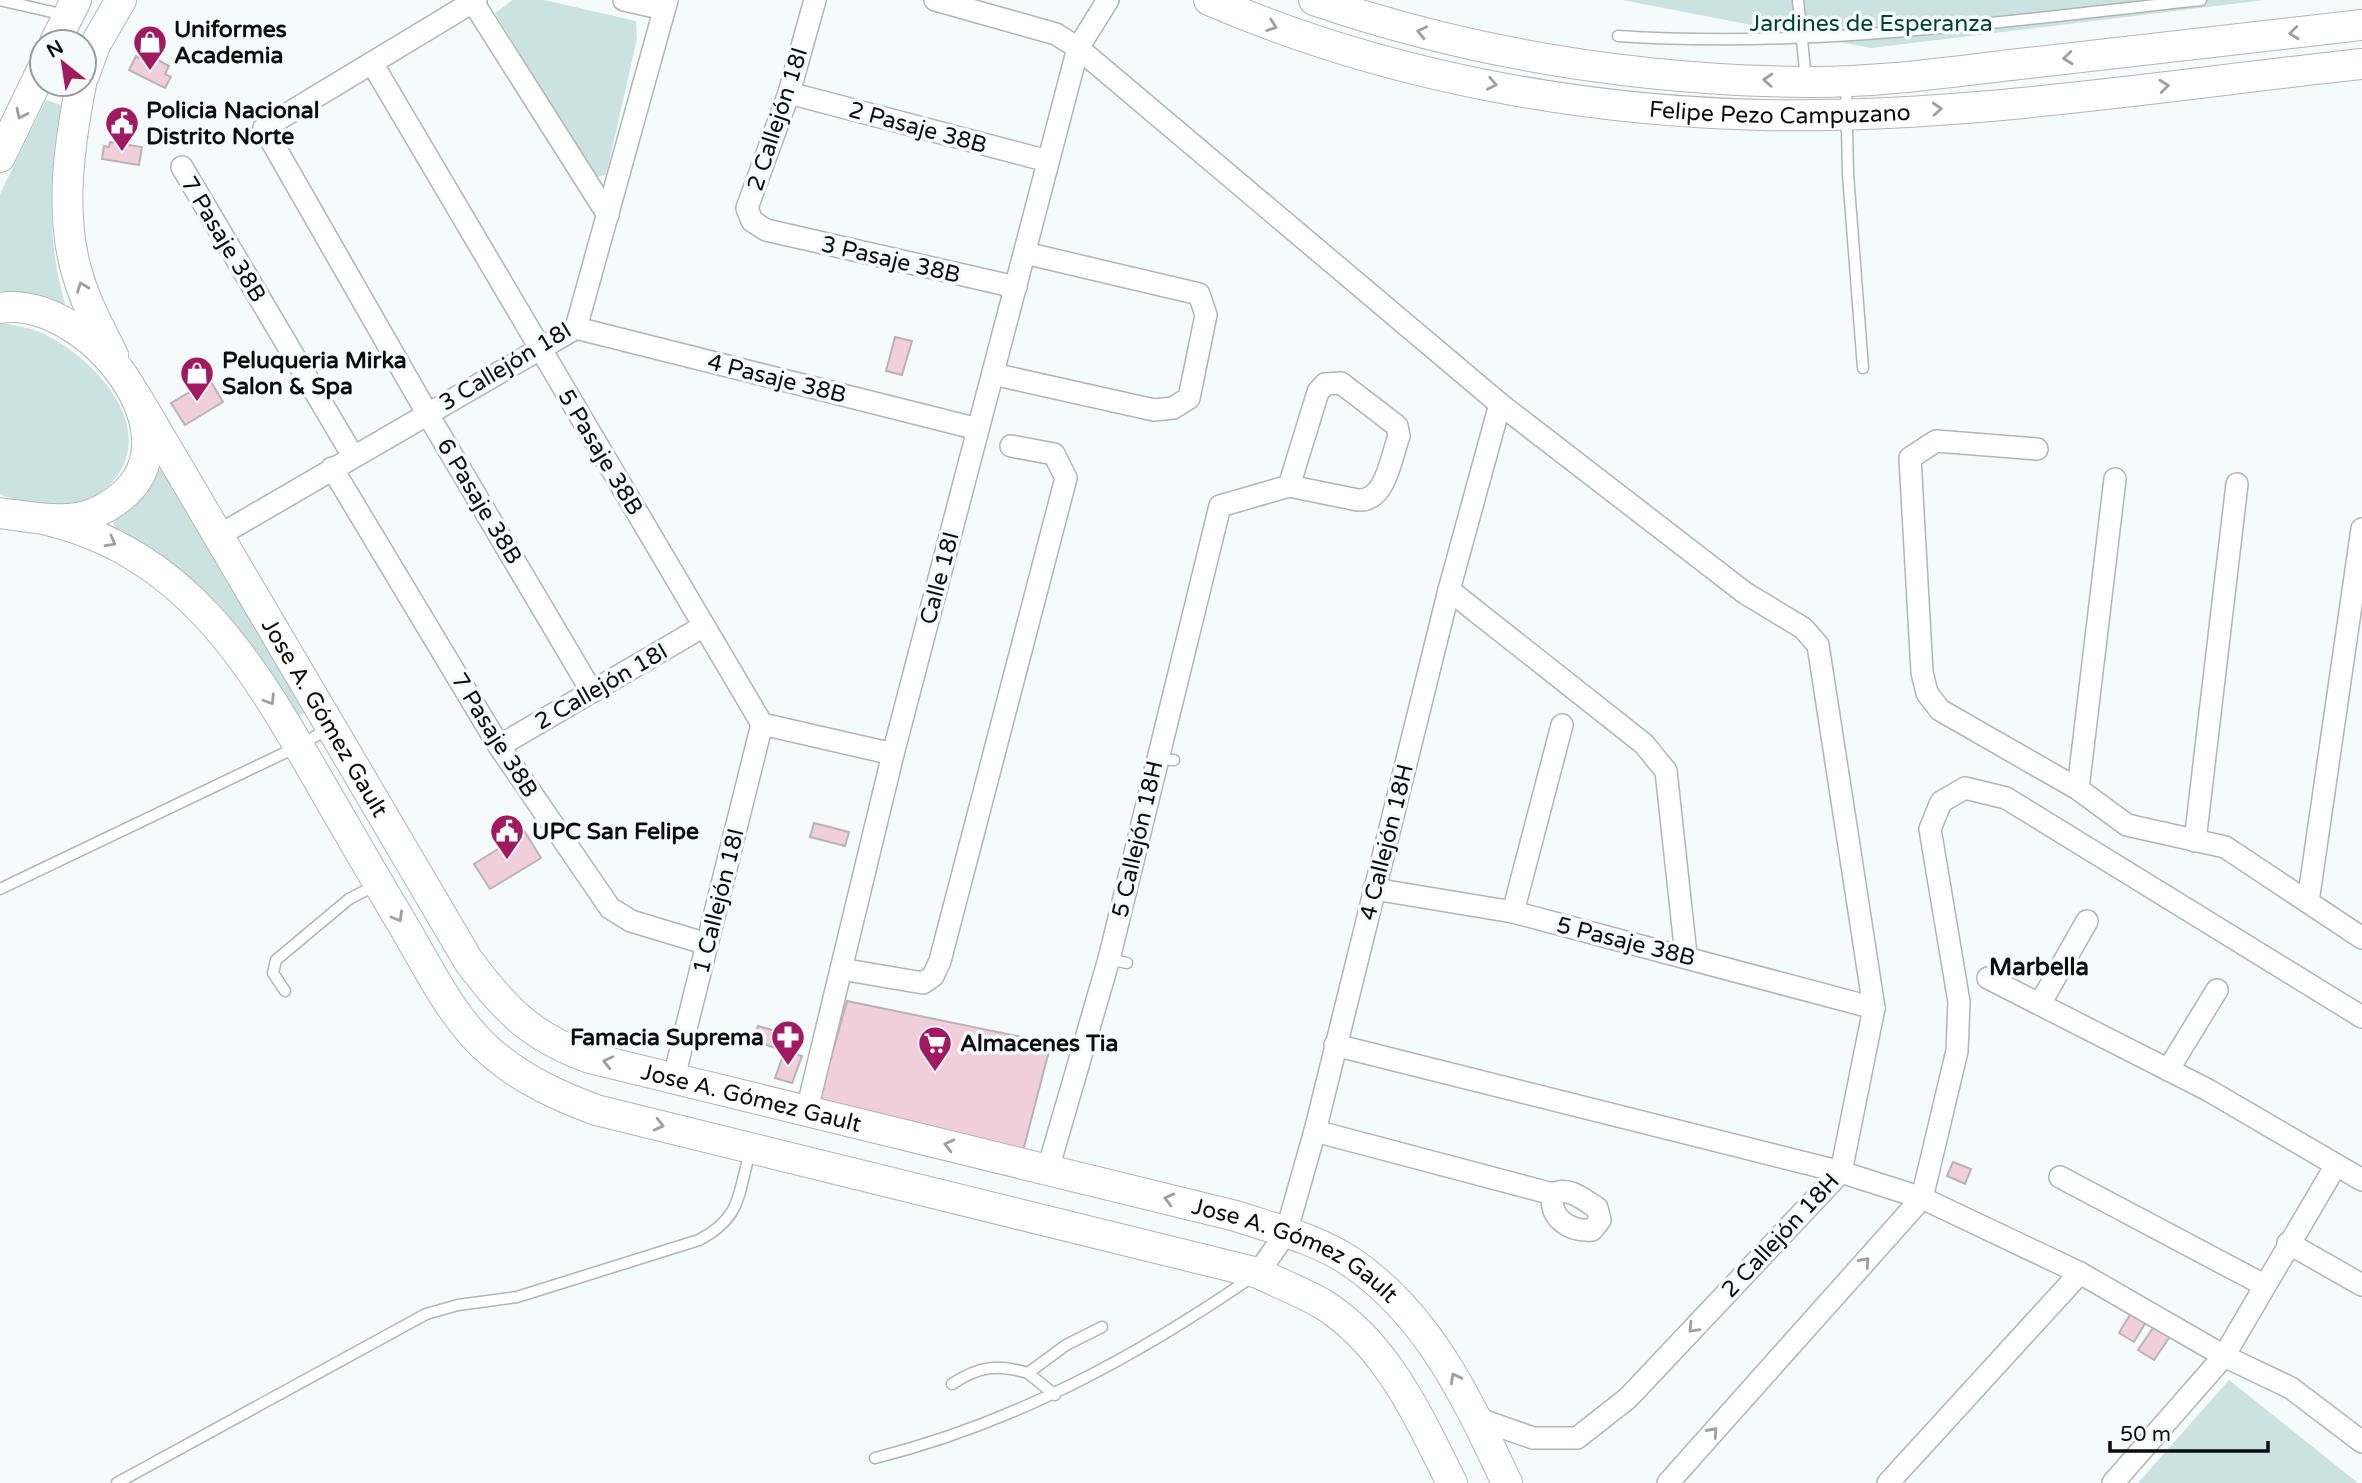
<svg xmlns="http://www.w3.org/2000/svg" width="2362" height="1483" font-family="'Varela Round',sans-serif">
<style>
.green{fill:#cae3e1}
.building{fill:#f0cfdb;stroke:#b9b3b5;stroke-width:2}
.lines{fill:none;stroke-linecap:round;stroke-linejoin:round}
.lane-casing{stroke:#b0b5b5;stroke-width:13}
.street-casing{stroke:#b0b5b5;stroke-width:24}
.secondary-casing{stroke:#b0b5b5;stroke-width:32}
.lane{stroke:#fff;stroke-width:10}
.street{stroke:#fff;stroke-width:21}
.secondary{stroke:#fff;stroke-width:30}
.oneway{stroke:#9e9f9f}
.labels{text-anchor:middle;stroke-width:7;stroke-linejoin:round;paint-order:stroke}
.park-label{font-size:23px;fill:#023f3e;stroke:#f5fbfb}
.poi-label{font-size:23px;font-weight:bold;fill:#0c0e0e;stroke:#f5fbfb;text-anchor:start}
.street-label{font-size:23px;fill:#0c0e0e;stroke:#f5fbfb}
.neighbourhood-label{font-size:24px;font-weight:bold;fill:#0c0e0e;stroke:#f5fbfb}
</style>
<rect width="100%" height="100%" fill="#f5fbfb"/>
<g class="green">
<path d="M513,0H544L636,21L637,39L606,175L595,177L495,13Z"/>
<path d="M1622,0H2265L1871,48Z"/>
<path d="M46,100L61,105C49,173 46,238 65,304L61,308L41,298L0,291V194Z"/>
<path d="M0,323C14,325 28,327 42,333C90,355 160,425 114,480C100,496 83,503 63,504C42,506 19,503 0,494Z"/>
<path d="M161,469L310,710L297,717C247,634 202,574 114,529L113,522L143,497L155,471Z"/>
<path d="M2229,1380L2358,1483H2138Z"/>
</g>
<g class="building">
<path d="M143,52L169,66L165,74L171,77L165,88L129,70L136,56L139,58Z"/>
<path d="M110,142L142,147L139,165L102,159L104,146L109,147Z"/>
<path d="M895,337L912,341L902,375L886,371Z"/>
<path d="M210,380L223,402L185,425L171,403Z"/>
<path d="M814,823L849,832L845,846L810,837Z"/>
<path d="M525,832L541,858L490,889L474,864Z"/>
<path d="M847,1001L1051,1043L1022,1155L818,1104Z"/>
<path d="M758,1026L798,1037L792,1053L753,1041Z"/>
<path d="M785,1050L802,1056L792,1083L775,1078Z"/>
<path d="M1953,1162L1971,1169L1965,1184L1947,1176Z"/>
<path d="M2131,1313L2146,1322L2134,1342L2119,1333Z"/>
<path d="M2155,1325L2171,1335L2154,1360L2138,1350Z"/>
</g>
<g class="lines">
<g class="lane-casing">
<g id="lane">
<path d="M0,0L65,15"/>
<path d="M1798,0L1806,80"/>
<path d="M1618,36C1814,49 2006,21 2201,0"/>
<path d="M1846,84L1848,174L1863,368"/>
<path d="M1156,759L1174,760"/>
<path d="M0,889L299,746L329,728"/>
<path d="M1109,959L1127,963"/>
<path d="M285,991L273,973L276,960L349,899L376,885"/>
<path d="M952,1384C979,1366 997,1364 1028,1373"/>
<path d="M1055,1395L1028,1373L1066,1345L1102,1327"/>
<path d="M875,1458C1012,1424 1136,1357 1252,1277"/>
<path d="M117,1483L426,1314L458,1305L517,1297L699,1240C744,1216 737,1193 751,1149"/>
</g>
</g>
<g class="street-casing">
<g id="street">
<path d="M476,0L264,128L427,413L592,692"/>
<path d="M624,0L664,9"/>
<path d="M815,0L789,93L747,208L752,221L766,230L1016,287"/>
<path d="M935,0L1056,34L1078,48L1500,404L1745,593L1803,628L1818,645L1874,1008L1841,1172L1628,1398L1577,1438H1533L1476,1418"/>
<path d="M473,2L608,215"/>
<path d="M372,63L762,724L893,754"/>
<path d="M789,93L1048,161"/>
<path d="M182,167L353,456"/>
<path d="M576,328L978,429"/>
<path d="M993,374L1154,410L1173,408L1189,398L1206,315L1199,294L1025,253"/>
<path d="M2037,449L1936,441L1910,458L1922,672L1927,693L1940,710L2078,789L2127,825L2225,847L2362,938"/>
<path d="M332,468L499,746L610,908L631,921L707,944"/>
<path d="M218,536L576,328L667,0"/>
<path d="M1449,590L1644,744L1666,771L1686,955"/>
<path d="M499,746L704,626"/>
<path d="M2078,789L2115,479"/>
<path d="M2195,841L2237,484"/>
<path d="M1374,889L1513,912L1874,1008"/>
<path d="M2308,902L2362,529"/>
<path d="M1513,912L1562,725"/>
<path d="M841,969L923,983L933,976L940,961L1066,478L1054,454L1011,446"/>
<path d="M1988,978L2208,1090L2362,1180"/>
<path d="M2040,1004L2087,921"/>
<path d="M1335,1045L1841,1172L1922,1198L2080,1273L2224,1356L2291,1388L2362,1442"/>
<path d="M2168,1070L2217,990"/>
<path d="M674,1077L762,724"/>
<path d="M807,1110L893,754L1078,48L1108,0"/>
<path d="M1315,1131L1553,1194C1569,1186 1584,1200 1597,1208L1600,1220L1592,1230C1570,1232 1548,1218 1553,1194"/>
<path d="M1048,1169L1109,959L1220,506L1289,486L1358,500C1386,502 1391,457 1399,436L1397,426L1341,383L1325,384L1318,392L1289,486"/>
<path d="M2060,1177L2264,1285"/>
<path d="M2288,1243L2362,1285"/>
<path d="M1258,1273L1286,1233L1315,1131L1449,590L1500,404"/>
<path d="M1668,1483L1922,1198L1957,1051L1959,1002L1930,829L1941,802L1965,788L2006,798L2362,1017"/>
<path d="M1888,1483L2080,1273"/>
<path d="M2113,1483L2224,1356L2336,1165"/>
</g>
</g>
<g class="secondary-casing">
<g id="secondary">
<path id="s1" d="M1209,0C1382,75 1577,111 1764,115C1961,119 2166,85 2362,64"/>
<path d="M1314,0C1472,54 1639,80 1806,82C1880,83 1955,71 2028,63C2140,50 2251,37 2362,25"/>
<path d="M55,42L76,0"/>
<path d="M84,75L95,45L121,0"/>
<path d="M81,84C69,146 59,215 78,276C86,304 100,329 113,355"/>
<path d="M0,157L42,70"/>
<path d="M0,308C86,294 206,441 114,502C102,511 85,518 69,519C46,521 23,516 0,513"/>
<path id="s2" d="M136,396L468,960C504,1009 531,1037 590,1058L1236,1216C1275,1229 1317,1239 1351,1262C1429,1315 1468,1400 1507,1483"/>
<path d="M47,520C184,553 249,659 315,774C345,826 375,878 406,930C431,973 455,1023 494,1055C525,1081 559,1096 596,1110L1258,1273C1279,1283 1301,1292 1321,1303C1387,1343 1419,1418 1452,1483"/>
</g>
</g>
<use href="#lane" class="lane"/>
<use href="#street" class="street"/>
<use href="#secondary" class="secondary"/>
</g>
<defs><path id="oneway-chevron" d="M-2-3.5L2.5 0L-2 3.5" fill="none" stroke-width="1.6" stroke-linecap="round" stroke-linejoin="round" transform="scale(1.75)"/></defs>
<g class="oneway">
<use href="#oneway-chevron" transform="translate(1272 26) rotate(19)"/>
<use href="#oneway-chevron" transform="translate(1422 32) rotate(-167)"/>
<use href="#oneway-chevron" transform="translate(2294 33) rotate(174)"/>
<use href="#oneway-chevron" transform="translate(2068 58) rotate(174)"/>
<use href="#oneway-chevron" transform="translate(1768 80) rotate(-177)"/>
<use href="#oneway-chevron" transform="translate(1492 84) rotate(11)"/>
<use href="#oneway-chevron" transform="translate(2164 86) rotate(-6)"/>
<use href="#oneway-chevron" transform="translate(1937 109) rotate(-3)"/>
<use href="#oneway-chevron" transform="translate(21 114) rotate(116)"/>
<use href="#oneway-chevron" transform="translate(82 287) rotate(-111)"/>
<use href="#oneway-chevron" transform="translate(111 542) rotate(29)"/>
<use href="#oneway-chevron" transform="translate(270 700) rotate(58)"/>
<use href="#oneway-chevron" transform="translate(398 917) rotate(60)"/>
<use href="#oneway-chevron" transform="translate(608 1062) rotate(-167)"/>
<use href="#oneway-chevron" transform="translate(659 1125) rotate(14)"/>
<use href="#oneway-chevron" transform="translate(949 1145) rotate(-166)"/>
<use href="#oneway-chevron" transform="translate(1169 1199) rotate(-166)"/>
<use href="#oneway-chevron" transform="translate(1865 1262) rotate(-48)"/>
<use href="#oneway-chevron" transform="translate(1693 1328) rotate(133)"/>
<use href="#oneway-chevron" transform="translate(1455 1378) rotate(-118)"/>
<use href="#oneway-chevron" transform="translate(1713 1432) rotate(-48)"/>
</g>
<defs>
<g id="shop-pin" transform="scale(1.75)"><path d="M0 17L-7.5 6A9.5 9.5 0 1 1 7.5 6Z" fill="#a21962" stroke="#f5fbfb"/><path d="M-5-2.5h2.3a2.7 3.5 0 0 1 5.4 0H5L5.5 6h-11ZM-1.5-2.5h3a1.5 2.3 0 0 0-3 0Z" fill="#fff"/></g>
<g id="civic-pin" transform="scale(1.75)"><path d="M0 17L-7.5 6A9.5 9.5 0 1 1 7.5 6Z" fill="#a21962" stroke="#f5fbfb"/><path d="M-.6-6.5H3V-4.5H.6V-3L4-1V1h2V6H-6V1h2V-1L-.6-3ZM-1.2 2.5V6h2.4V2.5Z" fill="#fff"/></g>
<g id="pharmacy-pin" transform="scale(1.75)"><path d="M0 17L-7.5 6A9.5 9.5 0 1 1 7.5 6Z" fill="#a21962" stroke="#f5fbfb"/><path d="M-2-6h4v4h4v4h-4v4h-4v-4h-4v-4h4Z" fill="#fff"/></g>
<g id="supermarket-pin" transform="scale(1.75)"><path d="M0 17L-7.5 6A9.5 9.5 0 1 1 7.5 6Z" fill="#a21962" stroke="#f5fbfb"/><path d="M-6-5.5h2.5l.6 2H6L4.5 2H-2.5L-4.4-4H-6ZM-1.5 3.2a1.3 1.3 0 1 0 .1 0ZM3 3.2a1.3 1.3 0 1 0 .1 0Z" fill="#fff"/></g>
</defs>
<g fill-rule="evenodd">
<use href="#shop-pin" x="150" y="42"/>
<use href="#civic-pin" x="122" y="123"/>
<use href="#shop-pin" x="197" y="373"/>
<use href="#civic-pin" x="507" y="831"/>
<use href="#pharmacy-pin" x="788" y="1037"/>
<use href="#supermarket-pin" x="935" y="1043"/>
</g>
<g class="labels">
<g class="park-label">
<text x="1871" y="31">Jardines de Esperanza</text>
</g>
<g class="poi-label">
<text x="174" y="37">Uniformes<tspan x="174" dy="26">Academia</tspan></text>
<text x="146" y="118">Policia Nacional<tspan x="146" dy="26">Distrito Norte</tspan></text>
<text x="222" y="368">Peluqueria Mirka<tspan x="222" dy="26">Salon &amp; Spa</tspan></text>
<text x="532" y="839">UPC San Felipe</text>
<text x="764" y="1045" text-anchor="end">Famacia Suprema</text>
<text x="960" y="1051">Almacenes Tia</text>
</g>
<g class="street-label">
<text dy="8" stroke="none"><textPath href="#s1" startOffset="586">Felipe Pezo Campuzano</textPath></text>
<text transform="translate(777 119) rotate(-72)" y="8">2 Callejón 18I</text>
<text transform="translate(918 127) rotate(15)" y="8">2 Pasaje 38B</text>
<text transform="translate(224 239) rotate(59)" y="8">7 Pasaje 38B</text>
<text transform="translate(891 259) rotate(13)" y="8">3 Pasaje 38B</text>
<text transform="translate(505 366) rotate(-31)" y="8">3 Callejón 18I</text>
<text transform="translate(777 378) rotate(14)" y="8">4 Pasaje 38B</text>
<text transform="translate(601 452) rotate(59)" y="8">5 Pasaje 38B</text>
<text transform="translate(480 501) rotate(59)" y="8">6 Pasaje 38B</text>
<text transform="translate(939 578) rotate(-75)" y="8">Calle 18I</text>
<text transform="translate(601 686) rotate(-30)" y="8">2 Callejón 18I</text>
<text dy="8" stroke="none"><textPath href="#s2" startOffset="373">Jose A. Gómez Gault</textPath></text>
<text transform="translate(495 735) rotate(58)" y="8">7 Pasaje 38B</text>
<text transform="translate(1137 839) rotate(-77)" y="8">5 Callejón 18H</text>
<text transform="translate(1386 842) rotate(-76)" y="8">4 Callejón 18H</text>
<text transform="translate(718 901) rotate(-76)" y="8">1 Callejón 18I</text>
<text transform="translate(1626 941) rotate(14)" y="8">5 Pasaje 38B</text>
<text dy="8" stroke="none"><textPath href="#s2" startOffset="980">Jose A. Gómez Gault</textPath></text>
<text transform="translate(1780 1235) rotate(-47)" y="8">2 Callejón 18H</text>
<text dy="8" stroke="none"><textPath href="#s2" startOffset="1547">Jose A. Gómez Gault</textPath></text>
</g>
<g class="neighbourhood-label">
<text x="2039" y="975">Marbella</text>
</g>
</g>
<g transform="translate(63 63) rotate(330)"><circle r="33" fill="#f5fbfb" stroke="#989c9c" stroke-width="2"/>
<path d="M0-5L12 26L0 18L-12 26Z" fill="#a21962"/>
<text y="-10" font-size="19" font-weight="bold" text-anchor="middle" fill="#0c0e0e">N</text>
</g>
<path d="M2110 1441v10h158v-10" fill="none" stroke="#0c0e0e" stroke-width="3.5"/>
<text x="2120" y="1441" font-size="21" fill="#0c0e0e" stroke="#f5fbfb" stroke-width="5" paint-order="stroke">50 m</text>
</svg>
